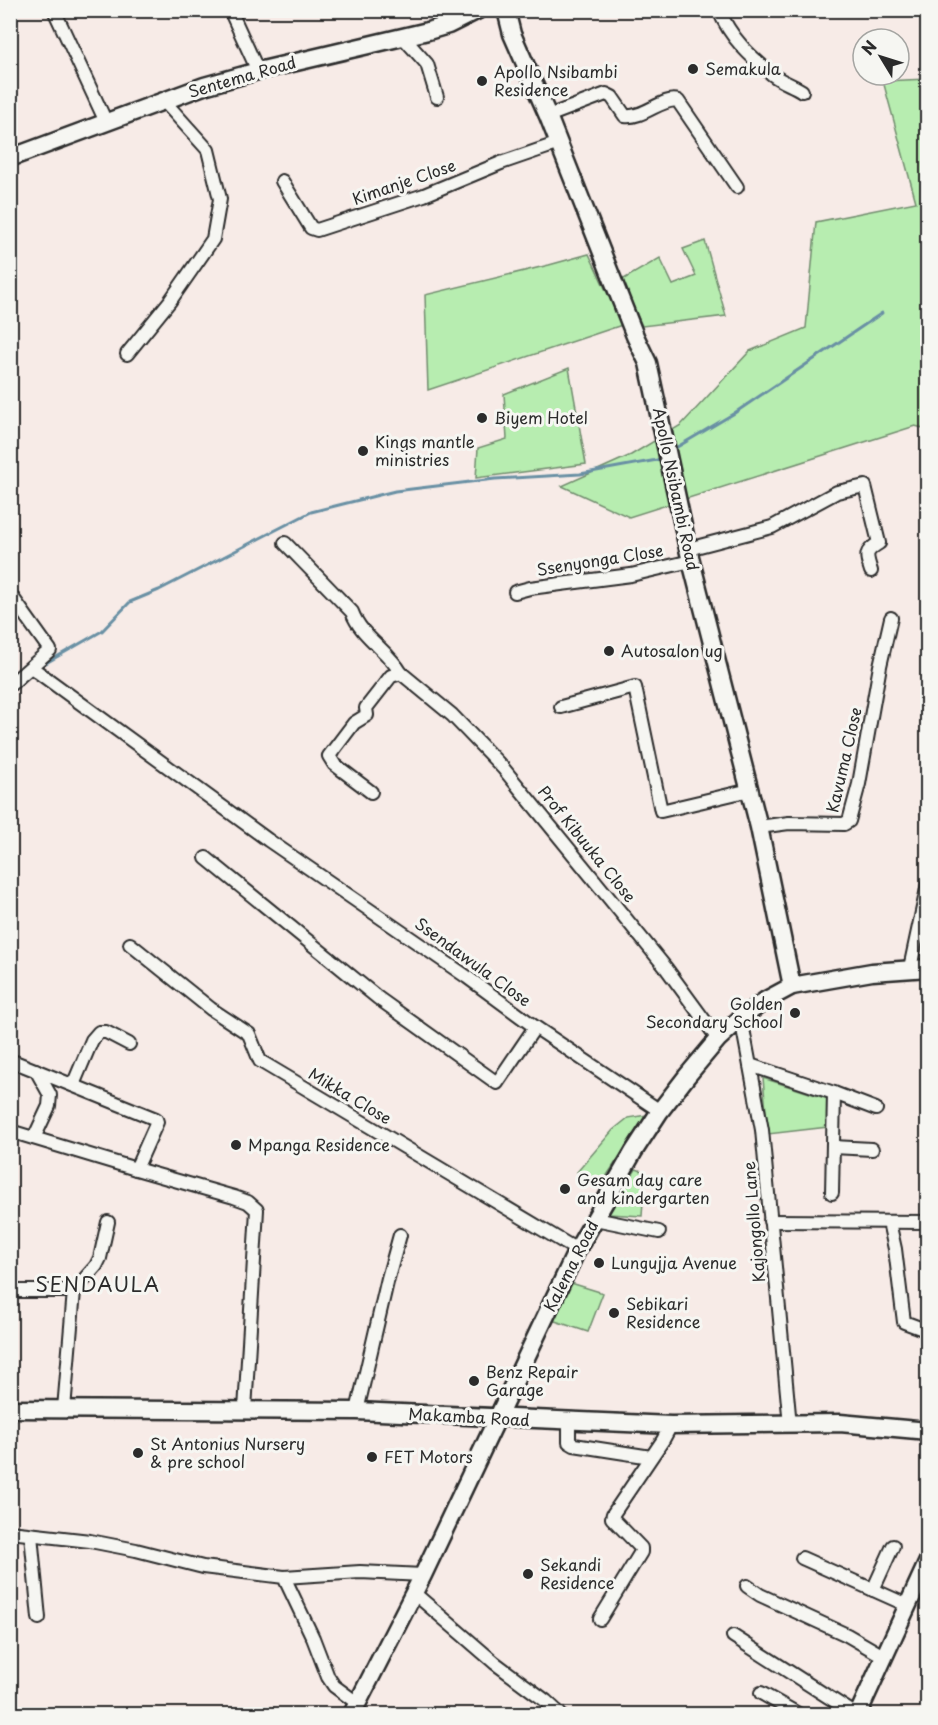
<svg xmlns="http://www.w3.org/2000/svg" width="938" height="1725" font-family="'Playpen Sans',sans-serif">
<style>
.green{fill:#b7edb0;stroke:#718c6e;stroke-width:1.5}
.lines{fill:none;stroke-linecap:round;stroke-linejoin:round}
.stream{stroke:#6990a4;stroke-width:3}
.street-casing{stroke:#2b2b2b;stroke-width:16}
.secondary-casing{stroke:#2b2b2b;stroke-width:21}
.street{stroke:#f6f6f2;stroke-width:12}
.secondary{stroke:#f6f6f2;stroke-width:16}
.poi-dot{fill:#2b2b2b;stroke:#f6f6f2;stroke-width:2}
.labels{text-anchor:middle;stroke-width:6;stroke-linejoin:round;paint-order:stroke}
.poi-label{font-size:16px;fill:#2b2b2b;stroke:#f6f6f2;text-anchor:start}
.street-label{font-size:16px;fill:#2b2b2b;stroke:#f6f6f2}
.quarter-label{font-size:20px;letter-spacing:1.5px;fill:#2b2b2b;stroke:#f6f6f2}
</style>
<rect width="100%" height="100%" fill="#f7ebe7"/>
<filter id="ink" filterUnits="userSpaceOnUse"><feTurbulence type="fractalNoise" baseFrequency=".0167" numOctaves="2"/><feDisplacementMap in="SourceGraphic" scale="12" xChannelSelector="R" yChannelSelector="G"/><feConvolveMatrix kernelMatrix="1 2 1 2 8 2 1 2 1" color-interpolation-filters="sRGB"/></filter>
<g filter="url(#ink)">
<g class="green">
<path d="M927,79V429L915,426L629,517L562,486L631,455L681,425L750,351L806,328L816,222L916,202L883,81Z"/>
<path d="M705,241L726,316L642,326L622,280L660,258L673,285L696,276L683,249Z"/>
<path d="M589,254L622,325L428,390L425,295L549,265Z"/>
<path d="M569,368L586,464L476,478L478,448L507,439L504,394Z"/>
<path d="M763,1078L828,1099V1127L768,1134Z"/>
<path d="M647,1115L600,1186L577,1172L613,1130L628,1118Z"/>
<path d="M636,1169L645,1172L642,1216L609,1214Z"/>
<path d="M571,1283L603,1293L588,1332L552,1320Z"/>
</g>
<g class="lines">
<g class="stream">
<path d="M672,450L733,414L882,313"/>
<path d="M39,667L102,631L130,602L159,590L311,512L395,491L495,479L580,474L657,460L662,457"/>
<path d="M10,693L16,687"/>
</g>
<g class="street-casing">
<g id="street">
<path d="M54,10L106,122"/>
<path d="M230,10L258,71"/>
<path d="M719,10C730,38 751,57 773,75C782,82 793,85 802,91"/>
<path d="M402,36L427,64L437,97"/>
<path d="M548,116L606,94L612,97L625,116C643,119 664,96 678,101L737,187"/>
<path d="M282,181L311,228L317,230L424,195L501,163L559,143"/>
<path d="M127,354L170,301L213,239L220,199L208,150L163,100"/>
<path d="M285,543L352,612C361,637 388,650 401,673"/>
<path d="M688,549L772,527L837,492L865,486L879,543C864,552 866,555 871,571"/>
<path d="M515,592L530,588L631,575L691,561"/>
<path d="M10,594L50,650L10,685"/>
<path d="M31,667L268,840L467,977L535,1027L660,1111"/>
<path d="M561,707L635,687L661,811L750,790"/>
<path d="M371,792L334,764L329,756L354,723L367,715L366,708L391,676L401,673L452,715L503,768L666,968L718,1039"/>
<path d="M759,827L789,823L844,824L849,821L859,784L880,666L891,618"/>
<path d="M206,858L378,998L497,1083L535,1027"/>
<path d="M130,944L211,1009L249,1034L260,1061L577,1250"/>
<path d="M910,968L928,884"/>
<path d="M741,1018L762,1130L790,1425"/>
<path d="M10,1060L156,1119L157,1122L136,1169L234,1197L248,1202L257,1210L245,1410"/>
<path d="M750,1065L834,1093L876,1109"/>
<path d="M73,1085L92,1040L99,1032H106L129,1044"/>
<path d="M10,1131L136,1169"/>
<path d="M34,1138L49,1106L50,1095L36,1070"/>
<path d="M833,1147L872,1149"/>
<path d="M832,1193L834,1093"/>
<path d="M595,1219L659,1232"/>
<path d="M770,1221L928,1222"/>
<path d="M889,1222L895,1249L904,1322L928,1331"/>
<path d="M10,1291H74"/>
<path d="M64,1409L74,1291L96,1266L100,1258L108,1222"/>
<path d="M357,1411L388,1278L400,1235"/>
<path d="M569,1421V1442L574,1445L651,1457"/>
<path d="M10,1532L90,1541L136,1550L203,1567L284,1577L313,1638L328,1677L334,1686L357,1703"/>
<path d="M31,1535L39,1618"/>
<path d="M802,1558L907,1605"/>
<path d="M284,1577L360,1572L423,1575"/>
<path d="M747,1586L760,1595L847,1635L885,1657"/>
<path d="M873,1590L893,1546"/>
<path d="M414,1593L495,1663L546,1701L560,1714"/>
<path d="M600,1619L641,1552V1548L612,1518L613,1514L663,1440L671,1425"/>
<path d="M733,1636L855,1714"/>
<path d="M761,1693L798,1714"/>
</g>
</g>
<g class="secondary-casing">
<g id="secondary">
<path d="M506,10L512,34L548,116L635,336L648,363L688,549L759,827L792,986"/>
<path d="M10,158L204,86L258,71L428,31L448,25L478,10"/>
<path d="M10,1409L357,1411L671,1425L840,1423L928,1431"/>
<path d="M352,1714L423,1575L577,1250L634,1151L660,1111L687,1076L718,1039L741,1018L766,1000L792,986L872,972L928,968"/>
<path d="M858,1714L928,1561"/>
</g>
</g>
<use href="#street" class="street"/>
<use href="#secondary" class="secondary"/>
</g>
</g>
<g class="poi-dot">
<circle cx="693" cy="69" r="6"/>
<circle cx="482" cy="81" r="6"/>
<circle cx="482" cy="418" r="6"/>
<circle cx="363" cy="451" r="6"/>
<circle cx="609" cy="651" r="6"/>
<circle cx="795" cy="1013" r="6"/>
<circle cx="236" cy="1145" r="6"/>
<circle cx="565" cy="1189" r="6"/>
<circle cx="599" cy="1263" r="6"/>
<circle cx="614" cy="1313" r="6"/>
<circle cx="474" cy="1381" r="6"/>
<circle cx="138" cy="1453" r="6"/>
<circle cx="372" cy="1457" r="6"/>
<circle cx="528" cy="1574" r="6"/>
</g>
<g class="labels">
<g class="poi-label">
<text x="705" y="75">Semakula</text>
<text x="494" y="78">Apollo Nsibambi<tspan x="494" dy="18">Residence</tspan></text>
<text x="494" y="424">Biyem Hotel</text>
<text x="375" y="448">Kings mantle<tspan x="375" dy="18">ministries</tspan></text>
<text x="621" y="657">Autosalon ug</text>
<text x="783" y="1010" text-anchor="end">Golden<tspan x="783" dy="18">Secondary School</tspan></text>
<text x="248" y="1151">Mpanga Residence</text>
<text x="577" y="1186">Gesam day care<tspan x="577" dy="18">and kindergarten</tspan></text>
<text x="611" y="1269">Lungujja Avenue</text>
<text x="626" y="1310">Sebikari<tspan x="626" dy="18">Residence</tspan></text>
<text x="486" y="1378">Benz Repair<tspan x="486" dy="18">Garage</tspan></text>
<text x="150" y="1450">St Antonius Nursery<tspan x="150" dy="18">&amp; pre school</tspan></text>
<text x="384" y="1463">FET Motors</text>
<text x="540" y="1571">Sekandi<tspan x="540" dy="18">Residence</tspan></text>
</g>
<g class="street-label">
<text transform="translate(242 77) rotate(-16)" y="6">Sentema Road</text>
<text transform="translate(404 182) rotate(-19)" y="6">Kimanje Close</text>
<text transform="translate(676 489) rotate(78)" y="6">Apollo Nsibambi Road</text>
<text transform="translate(600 560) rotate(-9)" y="6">Ssenyonga Close</text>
<text transform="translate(844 760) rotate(-77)" y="6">Kavuma Close</text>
<text transform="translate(587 844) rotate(51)" y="6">Prof Kibuuka Close</text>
<text transform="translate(473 962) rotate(36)" y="6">Ssendawula Close</text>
<text transform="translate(350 1096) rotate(31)" y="6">Mikka Close</text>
<text transform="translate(754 1222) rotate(-95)" y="6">Kajongollo Lane</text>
<text transform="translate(571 1266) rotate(-63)" y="6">Kalema Road</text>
<text transform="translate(469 1417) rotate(3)" y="6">Makamba Road</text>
</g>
<g class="quarter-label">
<text x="98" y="1292">SENDAULA</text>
</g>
</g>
<rect width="938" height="1725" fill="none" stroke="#f6f6f2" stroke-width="36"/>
<rect x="18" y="18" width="902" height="1689" fill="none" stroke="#2b2b2b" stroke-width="2" filter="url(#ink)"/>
<g transform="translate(881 57) rotate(308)"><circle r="28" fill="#f6f6f2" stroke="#a5a5a2" stroke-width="1.5"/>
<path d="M0-4.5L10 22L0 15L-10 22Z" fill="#2b2b2b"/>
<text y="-9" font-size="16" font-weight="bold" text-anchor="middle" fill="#2b2b2b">N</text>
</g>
</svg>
